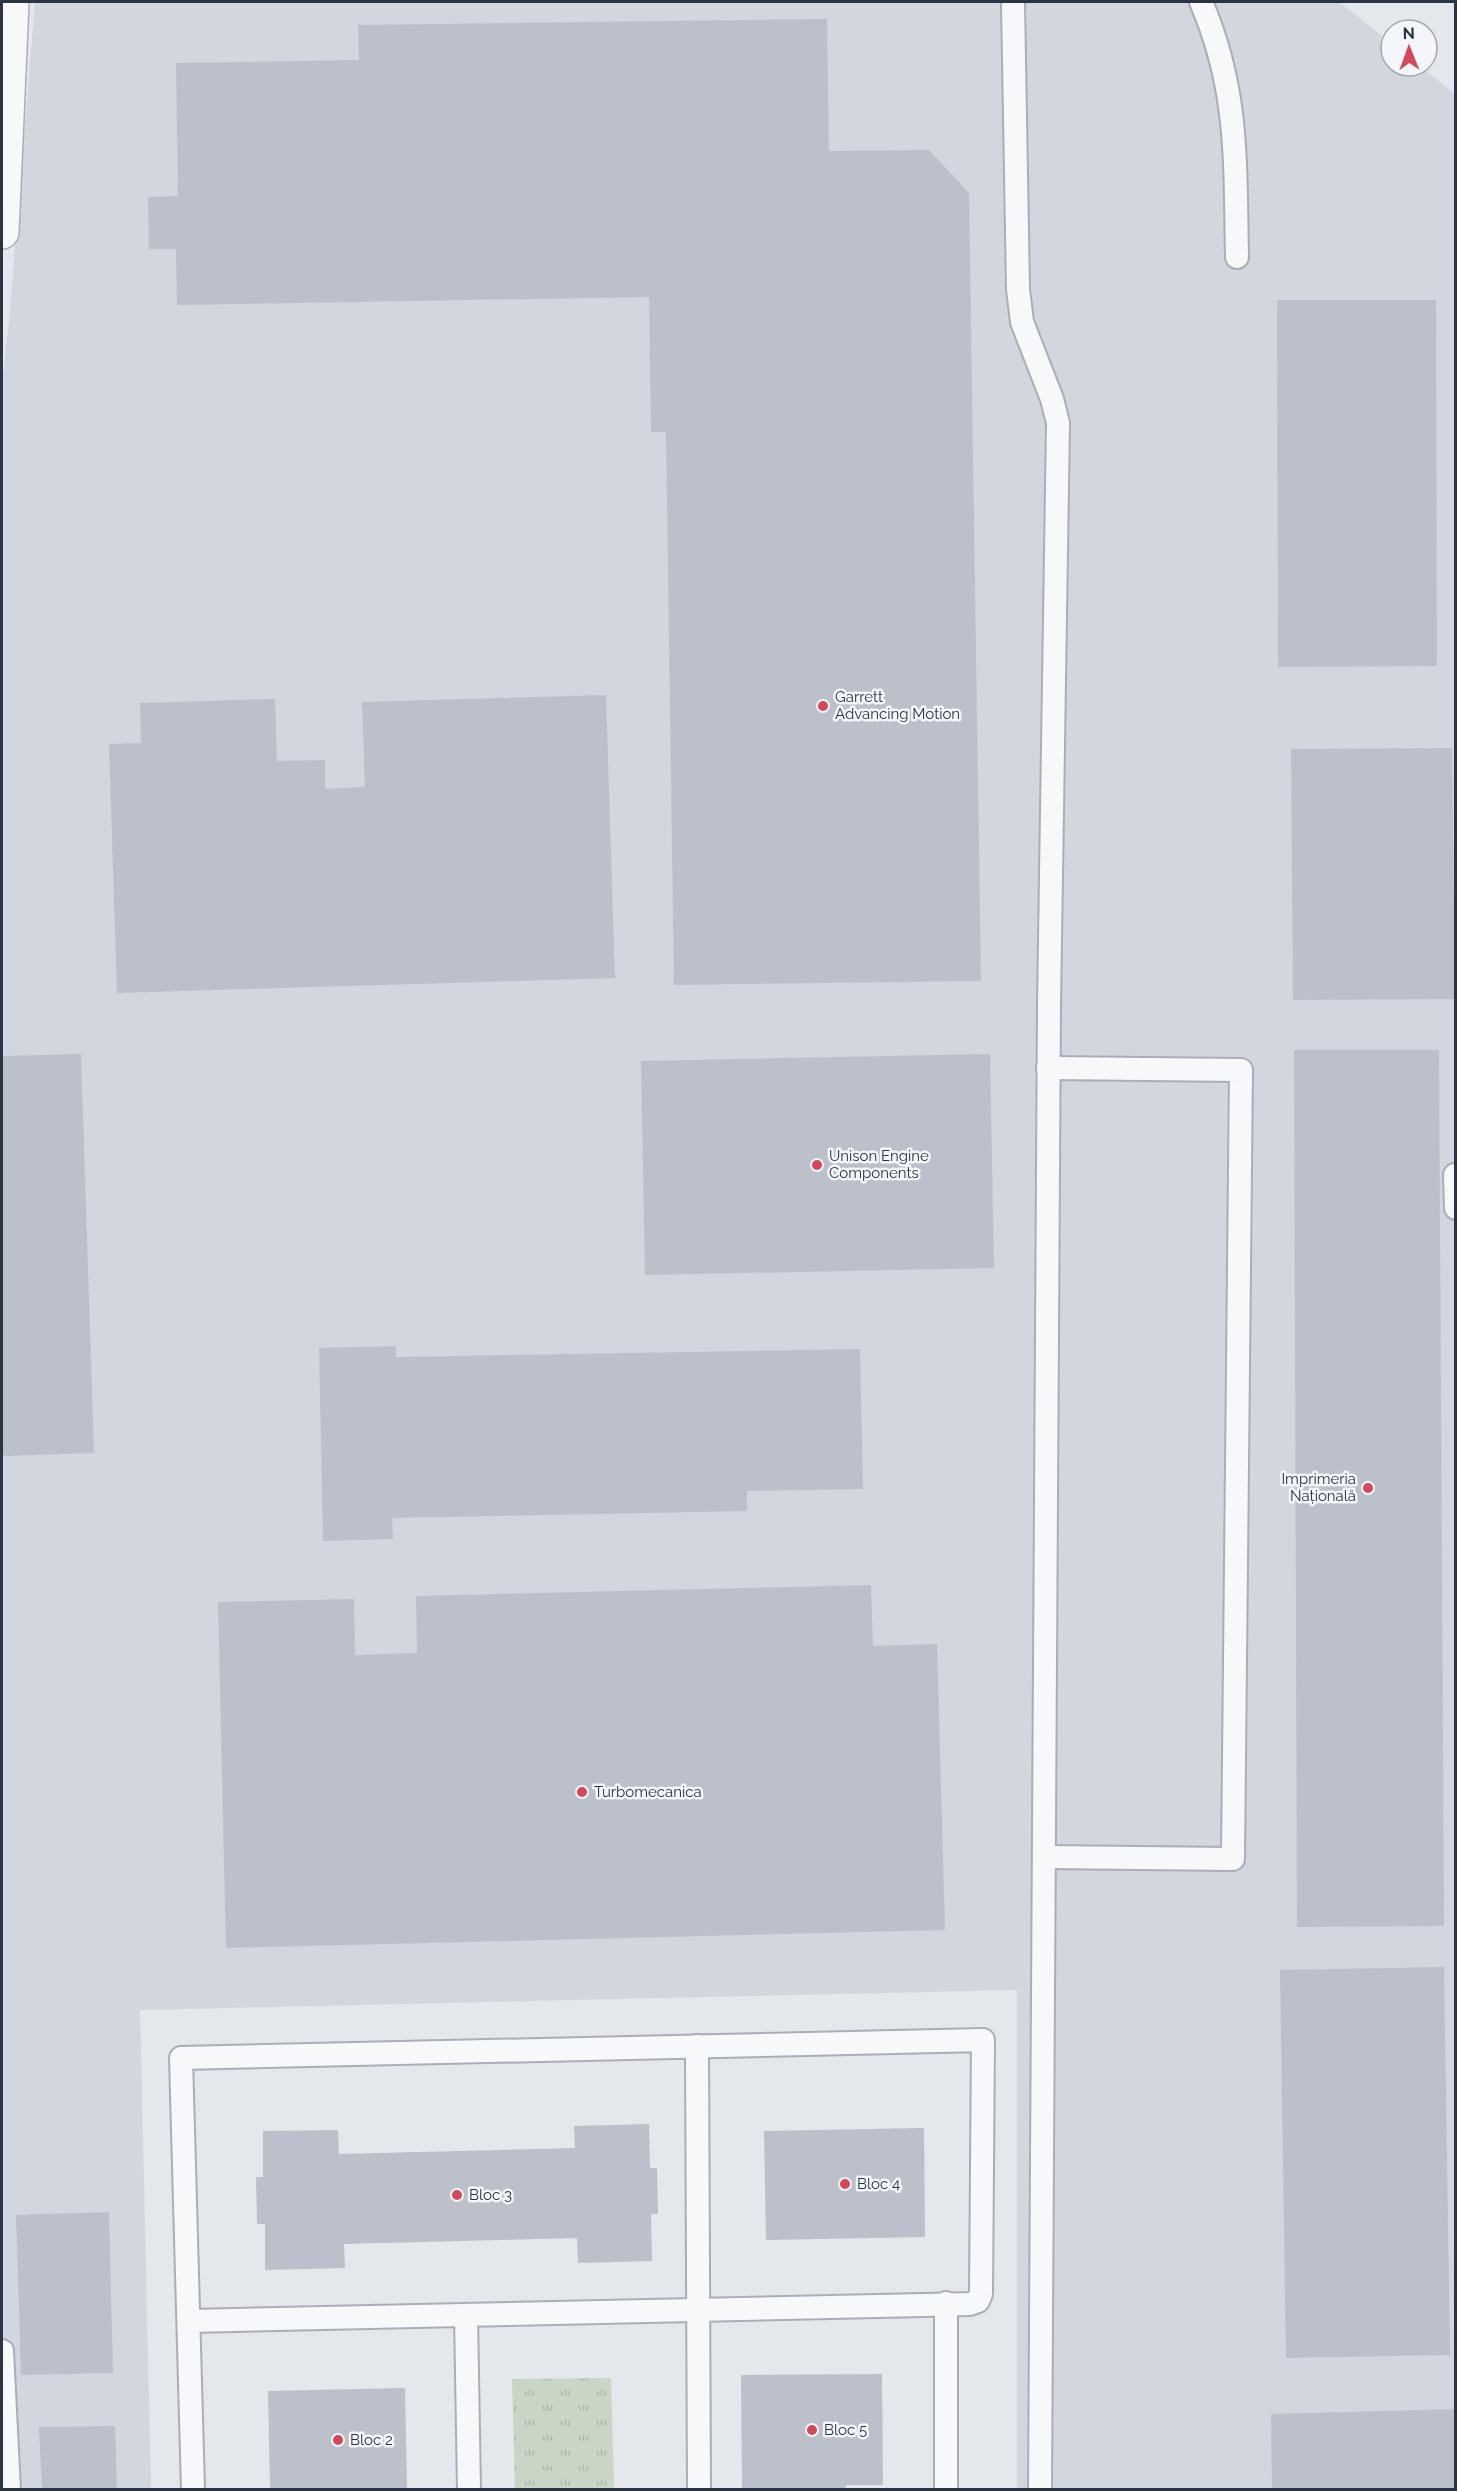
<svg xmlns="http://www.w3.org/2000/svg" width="1457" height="2491" font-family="Raleway,sans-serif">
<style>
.built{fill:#d2d6de}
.park{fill:url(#park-tufts)}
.building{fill:#bbc0ca}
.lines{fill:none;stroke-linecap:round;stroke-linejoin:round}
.lane-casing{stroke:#a9aeb7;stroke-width:26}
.street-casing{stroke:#a9aeb7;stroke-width:36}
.lane{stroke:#f7f8fa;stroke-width:22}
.street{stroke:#f7f8fa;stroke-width:33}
.poi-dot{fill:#d1495b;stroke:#f4f6f9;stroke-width:2}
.labels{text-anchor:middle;stroke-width:5;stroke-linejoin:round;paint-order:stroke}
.poi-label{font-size:15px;fill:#2b3445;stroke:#f4f6f9;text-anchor:start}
</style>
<defs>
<pattern id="park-tufts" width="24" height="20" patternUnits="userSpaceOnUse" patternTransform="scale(1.5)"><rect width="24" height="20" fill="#c9d6c5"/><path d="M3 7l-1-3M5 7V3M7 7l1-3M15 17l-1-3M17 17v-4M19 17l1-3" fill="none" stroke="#adb8ab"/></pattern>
</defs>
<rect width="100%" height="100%" fill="#e4e7ec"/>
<path class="built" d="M35,2H1339L1391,43V66H1420L1456,95L1455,2489H1017V1990L140,2010L151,2489L2,2490V380L9,322Z"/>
<path class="park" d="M611,2378L614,2489H515L512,2379Z"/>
<g class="building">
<path d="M827,19L829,151L929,150L969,193L981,981L674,985L666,432H651L649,297L177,305L176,249H149L148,197L178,196L176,63L359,60L358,25Z"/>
<path d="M1277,300H1436L1437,666L1278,667Z"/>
<path d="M606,695L615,978L117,993L109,744L141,743L140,703L275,699L277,761L325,760V789L365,787L362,702Z"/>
<path d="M1452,748L1455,999L1293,1000L1291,749Z"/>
<path d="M1294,1050H1439L1444,1926L1297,1927Z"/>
<path d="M81,1054L94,1453L2,1456V1056Z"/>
<path d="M990,1054L994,1268L645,1275L641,1061Z"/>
<path d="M396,1346V1357L860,1349L863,1489L747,1491V1511L392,1518L393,1539L323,1541L319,1348Z"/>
<path d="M871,1585L873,1646L937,1644L945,1930L226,1948L218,1602L354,1599L355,1655L417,1653L416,1596Z"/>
<path d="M1444,1967L1450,2355L1286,2358L1280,1970Z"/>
<path d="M649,2124L650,2168H657L658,2214H651L652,2261L578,2263L577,2238L344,2244L345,2268L265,2270V2224H257L256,2177H263V2131L338,2130L339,2154L575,2148L574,2126Z"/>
<path d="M924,2128L925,2237L766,2240L764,2131Z"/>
<path d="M109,2212L113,2373L21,2375L16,2215Z"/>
<path d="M882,2374L883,2485H846V2490H742L741,2375Z"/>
<path d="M405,2388L407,2490H270L268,2391Z"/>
<path d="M1456,2409V2490H1272L1271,2414Z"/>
<path d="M115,2426L117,2490H42L39,2427Z"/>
</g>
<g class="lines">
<g class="lane-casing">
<g id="lane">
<path d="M1013,2L1018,289L1022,322L1052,399L1058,423L1049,1005L1040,2490"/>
<path d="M1201,2C1239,90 1235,163 1237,257"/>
<path d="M1455,1175L1456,1208"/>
<path d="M1044,1857L1233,1859L1241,1070L1048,1068"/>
<path d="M697,2046L699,2490"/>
<path d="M946,2303V2490"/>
<path d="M466,2315L469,2490"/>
<path d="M190,2321L970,2304L978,2301L981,2294L983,2040L181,2058L193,2490"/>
<path d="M2,2351L9,2490"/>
</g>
</g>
<g class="street-casing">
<path id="street" d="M2,232L12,2"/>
</g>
<use href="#lane" class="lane"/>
<use href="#street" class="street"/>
</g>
<g class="poi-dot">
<circle cx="823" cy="706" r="6"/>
<circle cx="817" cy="1165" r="6"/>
<circle cx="1368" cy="1488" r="6"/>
<circle cx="582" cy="1792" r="6"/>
<circle cx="845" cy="2184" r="6"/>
<circle cx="457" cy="2195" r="6"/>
<circle cx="812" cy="2430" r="6"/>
<circle cx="338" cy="2440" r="6"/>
</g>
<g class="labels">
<g class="poi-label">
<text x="835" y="702">Garrett<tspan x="835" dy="17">Advancing Motion</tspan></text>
<text x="829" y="1161">Unison Engine<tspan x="829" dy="17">Components</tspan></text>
<text x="1356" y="1484" text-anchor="end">Imprimeria<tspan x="1356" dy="17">Națională</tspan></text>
<text x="594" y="1797">Turbomecanica</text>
<text x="857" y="2189">Bloc 4</text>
<text x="469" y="2200">Bloc 3</text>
<text x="824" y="2435">Bloc 5</text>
<text x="350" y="2445">Bloc 2</text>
</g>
</g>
<rect width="1457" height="2491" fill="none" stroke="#2b3445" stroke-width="6"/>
<g transform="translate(1409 48) rotate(359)"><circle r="28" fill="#f4f6f9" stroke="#a4a8b1" stroke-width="1.5"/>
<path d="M0-4.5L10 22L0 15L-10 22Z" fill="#d1495b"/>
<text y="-9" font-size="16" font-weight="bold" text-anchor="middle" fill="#2b3445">N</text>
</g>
</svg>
